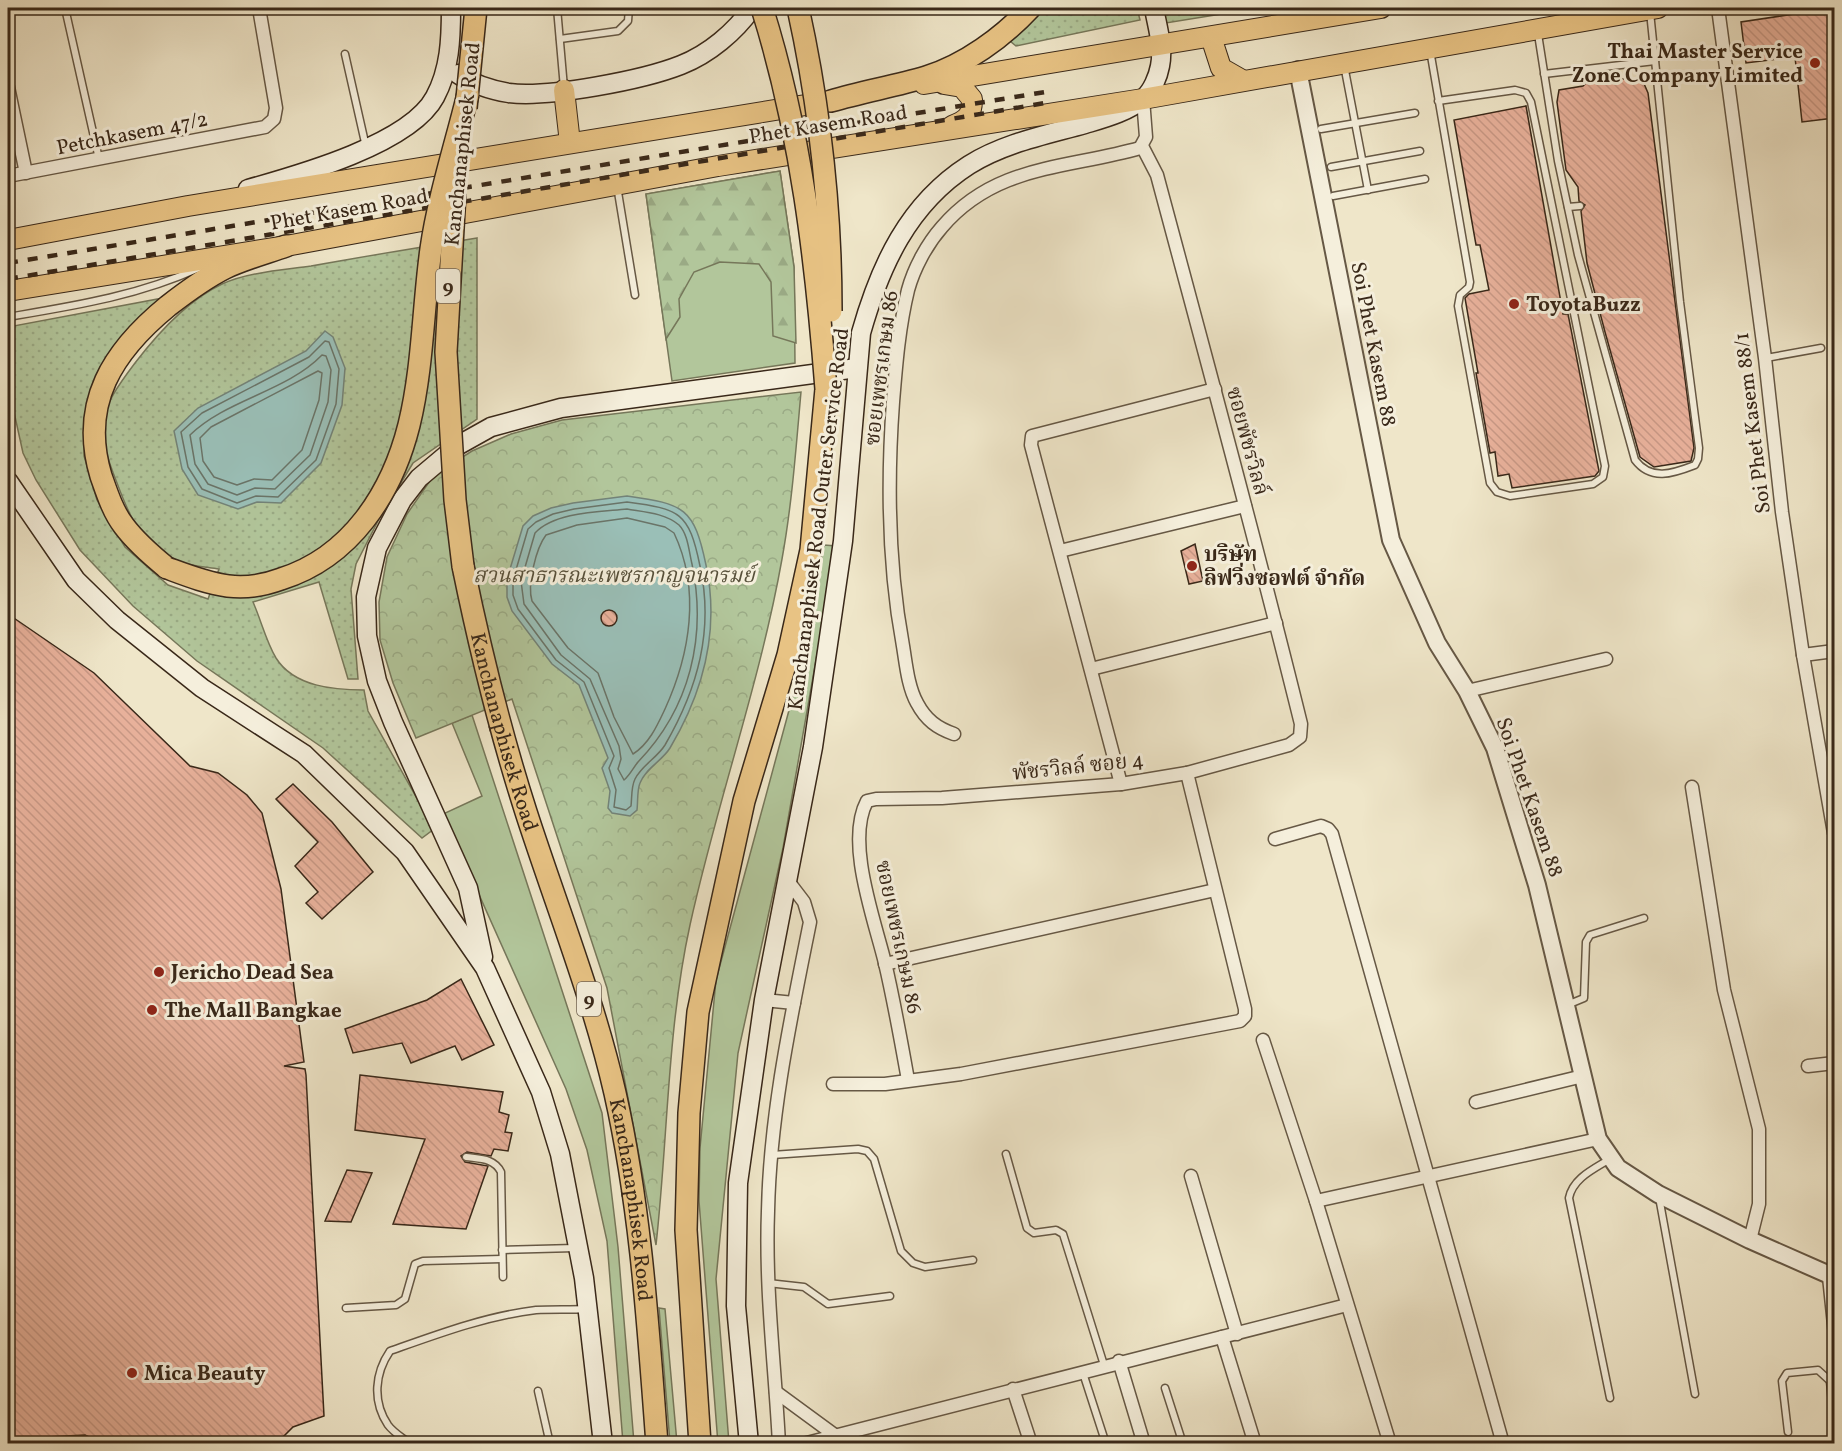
<svg xmlns="http://www.w3.org/2000/svg" width="1842" height="1451" font-family="Vollkorn,'Noto Serif Thai',serif">
<style>
.grass{fill:#b2c69b;stroke:#76775a;stroke-width:1.5}
.forest{fill:url(#forest-firs);stroke:#76775a;stroke-width:1.5}
.park{fill:url(#park-crowns);stroke:#76775a;stroke-width:1.5}
.garden{fill:url(#garden-dots);stroke:#76775a;stroke-width:1.5}
.water{fill:#9abfb7;stroke:#738378;stroke-width:1.5}
.lines{fill:none;stroke-linecap:round;stroke-linejoin:round}
.shore{stroke:#6a7468;stroke-width:1.5}
.building{fill:url(#building-back-hatch);stroke:#392819;stroke-width:1.5}
.service-casing{stroke:#665845;stroke-width:9}
.minor-casing{stroke:#665845;stroke-width:15}
.tertiary-casing{stroke:#665845;stroke-width:20}
.secondary-casing{stroke:#392819;stroke-width:21}
.primary-casing{stroke:#392819;stroke-width:22}
.trunk-casing{stroke:#392819;stroke-width:24}
.service{stroke:#f5efdc;stroke-width:6}
.minor{stroke:#f5efdc;stroke-width:12}
.tertiary{stroke:#f5efdc;stroke-width:16}
.secondary{stroke:#f5efdc;stroke-width:18}
.primary{stroke:#e8c384;stroke-width:20}
.trunk{stroke:#e8c384;stroke-width:21}
.rail{stroke:#392819;stroke-width:4.5;stroke-dasharray:10 10;stroke-linecap:butt}
.trunk-bridge-casing{stroke:#392819;stroke-width:24;stroke-linecap:butt}
.trunk-bridge{stroke:#e8c384;stroke-width:21}
.poi-dot{fill:#8f2418;stroke:#f5efdc;stroke-width:2}
.labels{text-anchor:middle;stroke-width:6;stroke-linejoin:round;paint-order:stroke}
.shield{fill:#f5efdc;stroke:#716454;stroke-width:1.5}
.shield-label{font-size:20px;font-weight:bold;fill:#392819}
.poi-label{font-size:21px;font-weight:bold;fill:#392819;stroke:#f5efdc;text-anchor:start}
.street-label{font-size:21px;fill:#392819;stroke:#f5efdc}
.park-label{font-size:21px;font-style:italic;fill:#57503a;stroke:#f5efdc}
</style>
<defs>
<pattern id="forest-firs" width="22" height="20" patternUnits="userSpaceOnUse" patternTransform="scale(1.5)"><rect width="22" height="20" fill="#b2c69b"/><path d="M5 1l3.5 6h-7zM16 11l3.5 6h-7z" fill="#9aaa85"/></pattern>
<pattern id="park-crowns" width="20" height="18" patternUnits="userSpaceOnUse" patternTransform="scale(1.5)"><rect width="20" height="18" fill="#b2c69b"/><path d="M2 6a3 3 0 1 1 6 0M12 15a3 3 0 1 1 6 0" fill="none" stroke="#9aaa85"/></pattern>
<pattern id="garden-dots" width="8" height="8" patternUnits="userSpaceOnUse" patternTransform="scale(1.5)"><rect width="8" height="8" fill="#b2c69b"/><path d="M2 2h.1M6 6h.1" fill="none" stroke="#9aaa85" stroke-width="1.8" stroke-linecap="round"/></pattern>
<pattern id="building-back-hatch" width="6" height="6" patternUnits="userSpaceOnUse" patternTransform="scale(1.5)"><rect width="6" height="6" fill="#e8b19b"/><path d="M-1 5l2 2M0 0l6 6M5-1l2 2" fill="none" stroke="#c89885"/></pattern>
</defs>
<rect width="100%" height="100%" fill="#efe6c9"/>
<filter id="stains"><feTurbulence type="fractalNoise" baseFrequency=".00333" numOctaves="4"/><feColorMatrix values="0 0 0 0 .2 0 0 0 0 .09 0 0 0 0 .02 0 0 0 .5 -.17"/></filter>
<radialGradient id="worn" r=".72"><stop offset=".6" stop-color="#630" stop-opacity="0"/><stop offset="1" stop-color="#630" stop-opacity=".3"/></radialGradient>
<g class="grass">
<path d="M780,171L794,267L795,363L672,381L646,194Z"/>
<path d="M824,545L836,546L783,848L738,1053L716,1279L729,1443L718,1444L699,1201L700,1148L716,980L798,677Z"/>
<path d="M472,715L602,1113L618,1247L634,1443H623L607,1241L587,1150L566,1089L443,814L482,796L452,723Z"/>
<path d="M659,1308L665,1309L677,1443H670Z"/>
</g>
<path class="forest" d="M780,171L794,267L796,343L773,336L771,282L759,264L720,262L694,272L679,299L680,317L666,339L646,194Z"/>
<path class="park" d="M801,392C796,448 792,504 782,559C760,683 717,802 690,925C667,1030 668,1138 656,1245L607,988L512,699L416,738L393,683L380,640L379,602L387,557L407,514L434,475L472,451L511,434L562,420Z"/>
<g class="garden">
<path d="M1035,8H1137L1140,20L1016,46L1010,41L1008,35Z"/>
<path d="M1163,8H1247L1246,10L1166,23Z"/>
<path d="M477,238V419L413,463L379,519L356,564L351,589L358,679H348L319,582L253,602C261,620 266,641 276,658C294,687 335,690 364,690L368,711L434,829L422,838L323,748L197,661L133,606L80,550L36,480L23,453L8,385V327L163,298L105,360L85,417L84,456L97,500L125,547L168,585L208,599L219,569C206,567 191,566 179,562C144,552 128,513 117,483C94,425 98,412 135,363C158,333 188,300 222,284C249,272 283,270 311,266C367,256 422,247 477,238Z"/>
</g>
<g class="water">
<path d="M325,331L333,337L345,368L342,405L321,463L281,503L257,502L238,509L198,495L182,469L174,431L198,408L306,351Z"/>
<path d="M627,496C685,504 694,508 706,565C720,631 704,691 670,748C662,761 645,769 640,783C637,790 638,802 637,810L630,816L612,813L608,808L610,791L602,768L608,758L579,685L552,664L512,611L507,597V579L523,526L533,516L551,508L573,503Z"/>
</g>
<g class="lines">
<g class="shore">
<path d="M325,341L329,342L339,369L336,404L316,460L278,497L256,496L237,503L202,489L188,467L181,432L202,413L309,357Z"/>
<path d="M322,355L326,356L331,370L328,402L310,455L275,489L255,488L237,495L208,484L195,464L190,435C227,399 286,392 322,355Z"/>
<path d="M318,371L322,373L319,400L302,450L272,480L254,479L237,485L214,477L203,461L200,438L211,427Z"/>
<path d="M627,502C680,509 689,512 700,566C714,630 698,688 665,745C657,758 642,765 635,779C631,787 632,798 631,806L626,810L614,807L616,790L609,768L614,756L584,682L556,660L518,609L513,595V580L528,529L536,522L553,514L574,509Z"/>
<path d="M627,509C644,512 665,513 679,525C688,534 689,552 692,564C707,637 690,708 638,762C633,768 630,775 624,780L618,769L621,759L619,746L590,679L561,655L524,604L521,581L535,533C555,512 599,512 627,509Z"/>
<path d="M627,518L665,527L674,533C701,590 690,654 665,709C657,726 649,744 633,754L614,717L598,673L568,648L532,601C527,585 536,548 546,535L577,525Z"/>
</g>
</g>
<g class="building">
<path d="M1834,8V118L1802,122L1795,57L1746,63L1741,22Z"/>
<path d="M1614,74L1621,79H1642L1648,93L1694,448L1691,461L1654,467L1640,457L1605,332L1587,263L1581,211L1585,205L1579,201L1578,187L1566,170L1557,102L1559,90L1583,86L1594,75Z"/>
<path d="M1526,106L1563,314H1568L1599,471L1595,476L1512,488L1509,474L1498,476L1495,452L1490,453L1476,373H1478L1465,298L1469,294L1489,290L1480,245H1476L1454,120Z"/>
<path d="M1195,544L1203,581L1189,584L1181,551Z"/>
<circle cx="609" cy="618" r="8"/>
<path d="M8,614L94,673L190,766L218,773L247,795L262,813L281,889L304,1062L284,1066L305,1069L306,1075L324,1416L293,1427L277,1443H230L223,1438L169,1440L164,1443H102L85,1435L8,1439Z"/>
<path d="M293,784L332,822L373,872L322,919L306,903L318,892L295,866L318,842L276,799Z"/>
<path d="M461,979L494,1045L462,1060L455,1046L411,1063L402,1043L353,1053L345,1029L427,1000Z"/>
<path d="M360,1075L503,1092L499,1112L509,1115L505,1132L512,1133L508,1151L494,1149L491,1156L467,1152L461,1156L465,1162L488,1166L466,1229L393,1224L425,1139L355,1130Z"/>
<path d="M347,1170L372,1173L351,1222L325,1221Z"/>
</g>
<g class="lines">
<g class="service-casing">
<g id="service">
<path d="M65,8L99,159"/>
<path d="M557,8L564,88"/>
<path d="M1538,34L1558,161L1578,255L1635,460C1651,481 1672,474 1695,465L1698,459L1699,448L1680,302L1650,12"/>
<path d="M560,39L618,31L628,21L629,8"/>
<path d="M1430,50L1470,282L1469,287L1460,295L1458,306L1490,483L1497,492L1510,496L1593,484L1603,477L1605,466L1531,102L1526,93L1515,90L1438,101"/>
<path d="M345,54L366,147"/>
<path d="M1344,65L1368,190"/>
<path d="M1544,74L1655,61"/>
<path d="M1321,129L1415,113"/>
<path d="M1331,167L1420,151"/>
<path d="M617,186L635,295"/>
<path d="M1333,196L1425,179"/>
<path d="M1568,207L1580,206"/>
<path d="M8,317C73,306 138,296 199,268"/>
<path d="M1766,358L1821,348"/>
<path d="M1567,1005L1584,998L1586,942L1590,935L1644,918"/>
<path d="M1006,1154L1027,1228L1034,1233L1056,1230L1063,1234L1104,1365"/>
<path d="M772,1155L858,1149L867,1151L874,1159L901,1251L913,1263L925,1267L973,1260"/>
<path d="M466,1157C480,1159 494,1158 501,1172L503,1277"/>
<path d="M1610,1159C1594,1169 1573,1178 1569,1198L1610,1398"/>
<path d="M1659,1197L1695,1394"/>
<path d="M502,1250L575,1248"/>
<path d="M1826,1277L1834,1354"/>
<path d="M768,1283L804,1287L828,1304L890,1296"/>
<path d="M346,1308L396,1305L405,1299L415,1264L423,1261L502,1259"/>
<path d="M1834,1358L1830,1381L1834,1424"/>
<path d="M1083,1373L1106,1444"/>
<path d="M1165,1388L1183,1444"/>
<path d="M538,1391L550,1444"/>
<path d="M1788,1432L1782,1381L1787,1373L1818,1370L1830,1381"/>
<path d="M410,1444C403,1438 393,1432 388,1425C372,1401 375,1373 390,1351C438,1334 486,1316 536,1310C553,1309 570,1310 587,1309"/>
</g>
</g>
<g class="minor-casing">
<g id="minor">
<path d="M1718,8L1765,358L1782,512L1803,655L1834,833"/>
<path d="M8,87L26,173"/>
<path d="M8,176L265,127L274,119L276,108L259,8"/>
<path d="M1060,551L1245,506"/>
<path d="M1803,655L1834,651"/>
<path d="M1091,669L1276,623"/>
<path d="M1467,691L1606,659"/>
<path d="M954,734C937,728 926,720 917,703C908,687 906,664 903,646C888,565 887,484 893,402C896,365 899,327 908,290C914,268 927,244 942,227C996,164 1067,169 1140,148L1146,137L1143,99"/>
<path d="M1121,784L1031,445L1032,436L1215,389"/>
<path d="M1692,787L1724,990L1759,1129V1204L1750,1240"/>
<path d="M1275,839L1321,826L1328,829L1332,834L1503,1444"/>
<path d="M885,964L1215,890"/>
<path d="M764,1000L794,1003"/>
<path d="M1263,1040L1316,1201L1390,1444"/>
<path d="M1808,1066L1834,1063"/>
<path d="M908,1080C901,1041 894,1001 885,963C875,921 845,842 867,801L876,799L942,798L1121,784L1187,773L1289,745L1300,737L1301,724C1256,541 1206,358 1157,175L1142,146"/>
<path d="M833,1084H885L961,1074L1240,1021L1245,1016V1009L1187,773"/>
<path d="M1476,1102L1583,1076"/>
<path d="M1191,1176L1237,1334"/>
<path d="M1316,1201L1598,1139"/>
<path d="M1222,1337L1255,1444"/>
<path d="M1119,1361L1144,1444"/>
<path d="M1013,1389L1031,1444"/>
<path d="M776,1392L836,1436"/>
<path d="M779,1444C775,1366 765,1289 768,1211C770,1114 791,1017 810,922L804,902L788,881"/>
<path d="M803,1444L1347,1305"/>
</g>
</g>
<g class="tertiary-casing">
<path id="tertiary" d="M1298,70L1391,540L1437,643L1467,691L1495,748L1537,885L1598,1139L1618,1168L1658,1194L1750,1240L1834,1277"/>
</g>
<g class="secondary-casing">
<g id="secondary">
<path d="M458,74C474,85 491,90 509,93C549,98 643,80 681,65C709,54 735,32 752,8"/>
<path d="M248,189C298,175 410,144 435,97C450,69 451,39 451,8"/>
<path d="M8,481L76,580L117,620L202,688L304,754L405,852L485,968L541,1092L560,1154L584,1278L603,1444"/>
<path d="M483,957L468,888L393,722L377,681L367,636L366,597L377,548L402,500L419,478L457,446L491,427L561,408L857,368"/>
<path d="M749,1444L736,1306L738,1183L764,1000L813,747L833,610L843,541L861,333C880,266 908,204 969,165C1004,143 1046,135 1085,124C1105,118 1128,112 1144,98C1152,91 1158,77 1160,66C1164,47 1157,26 1154,8"/>
</g>
</g>
<g class="primary-casing">
<g id="primary">
<path d="M1211,37L1221,68L1242,80"/>
<path d="M924,84L1381,8"/>
<path d="M944,84L962,87L972,99C972,116 967,120 952,126"/>
<path d="M564,90L570,143"/>
<path d="M8,240L188,206L830,101"/>
<path d="M8,291L286,246L718,166L1143,99L1658,8"/>
</g>
</g>
<g class="trunk-casing">
<g id="trunk">
<path d="M831,101C862,92 895,86 926,77C965,65 1003,37 1030,8"/>
<path id="s1" d="M463,566C480,649 500,731 526,812C556,905 593,997 615,1093C641,1209 648,1325 657,1444"/>
<path d="M167,568C151,555 136,542 124,526C113,512 107,493 101,476C79,403 113,351 168,306C186,292 205,278 225,268C244,259 266,253 286,246"/>
<path d="M700,1444L686,1230L689,1113L698,1012L744,801L788,655L811,550L826,389"/>
</g>
</g>
<use href="#service" class="service"/>
<use href="#minor" class="minor"/>
<use href="#tertiary" class="tertiary"/>
<use href="#secondary" class="secondary"/>
<use href="#primary" class="primary"/>
<use href="#trunk" class="trunk"/>
<g class="rail">
<path d="M8,263L1045,92"/>
<path d="M8,279L1045,103"/>
</g>
<g class="trunk-bridge-casing">
<g id="trunk-bridge">
<path d="M762,8C801,132 816,260 826,389"/>
<path d="M798,8C820,108 831,208 831,311"/>
<path d="M466,108L476,8"/>
<path d="M455,193L446,352L455,500L463,566"/>
<path d="M167,568C186,575 206,583 228,586C245,588 265,585 281,579C351,557 392,493 409,425C423,368 423,307 431,249C438,199 456,143 468,94"/>
</g>
</g>
<use href="#trunk-bridge" class="trunk-bridge"/>
</g>
<g class="poi-dot">
<circle cx="1815" cy="63" r="6"/>
<circle cx="1514" cy="304" r="6"/>
<circle cx="1192" cy="566" r="6"/>
<circle cx="159" cy="972" r="6"/>
<circle cx="152" cy="1010" r="6"/>
<circle cx="132" cy="1373" r="6"/>
</g>
<g class="labels">
<g class="shield">
<rect x="436" y="269" width="24" height="34" rx="4.5"/>
<rect x="577" y="982" width="24" height="34" rx="4.5"/>
</g>
<g class="shield-label">
<text x="448" y="293">9</text>
<text x="589" y="1006">9</text>
</g>
<g class="poi-label">
<text x="1803" y="58" text-anchor="end">Thai Master Service<tspan x="1803" dy="24">Zone Company Limited</tspan></text>
<text x="1526" y="311">ToyotaBuzz</text>
<text x="1204" y="561">บริษัท<tspan x="1204" dy="24">ลิฟวิ่งซอฟต์ จำกัด</tspan></text>
<text x="171" y="979">Jericho Dead Sea</text>
<text x="164" y="1017">The Mall Bangkae</text>
<text x="144" y="1380">Mica Beauty</text>
</g>
<g class="street-label">
<text transform="translate(828 124) rotate(-9)" y="7">Phet Kasem Road</text>
<text transform="translate(132 133) rotate(-11)" y="7">Petchkasem 47/2</text>
<text transform="translate(462 144) rotate(-84)" y="7">Kanchanaphisek Road</text>
<text transform="translate(349 209) rotate(-10)" y="7">Phet Kasem Road</text>
<text transform="translate(1374 344) rotate(79)" y="7">Soi Phet Kasem 88</text>
<text transform="translate(881 368) rotate(-83)" y="7">ซอยเพชรเกษม 86</text>
<text transform="translate(1752 423) rotate(-97)" y="7">Soi Phet Kasem 88/1</text>
<text transform="translate(1248 441) rotate(75)" y="7">ซอยพัชรวิลล์</text>
<text transform="translate(818 519) rotate(-83)" y="7">Kanchanaphisek Road Outer Service Road</text>
<text dy="7" stroke="none"><textPath href="#s1" startOffset="171">Kanchanaphisek Road</textPath></text>
<text transform="translate(1078 766) rotate(-6)" y="7">พัชรวิลล์ ซอย 4</text>
<text transform="translate(1530 797) rotate(71)" y="7">Soi Phet Kasem 88</text>
<text transform="translate(899 937) rotate(78)" y="7">ซอยเพชรเกษม 86</text>
<text dy="7" stroke="none"><textPath href="#s1" startOffset="657">Kanchanaphisek Road</textPath></text>
</g>
<g class="park-label">
<text x="614" y="582">สวนสาธารณะเพชรกาญจนารมย์</text>
</g>
</g>
<rect width="1842" height="1451" fill="none" stroke="#efe6c9" stroke-width="30"/>
<rect x="9" y="9" width="1824" height="1433" fill="none" stroke="#392819" stroke-width="3"/>
<rect x="15" y="15" width="1812" height="1421" fill="none" stroke="#392819" stroke-width="1.5"/>
<rect width="100%" height="100%" filter="url(#stains)"/>
<rect width="100%" height="100%" fill="url(#worn)"/>
</svg>
